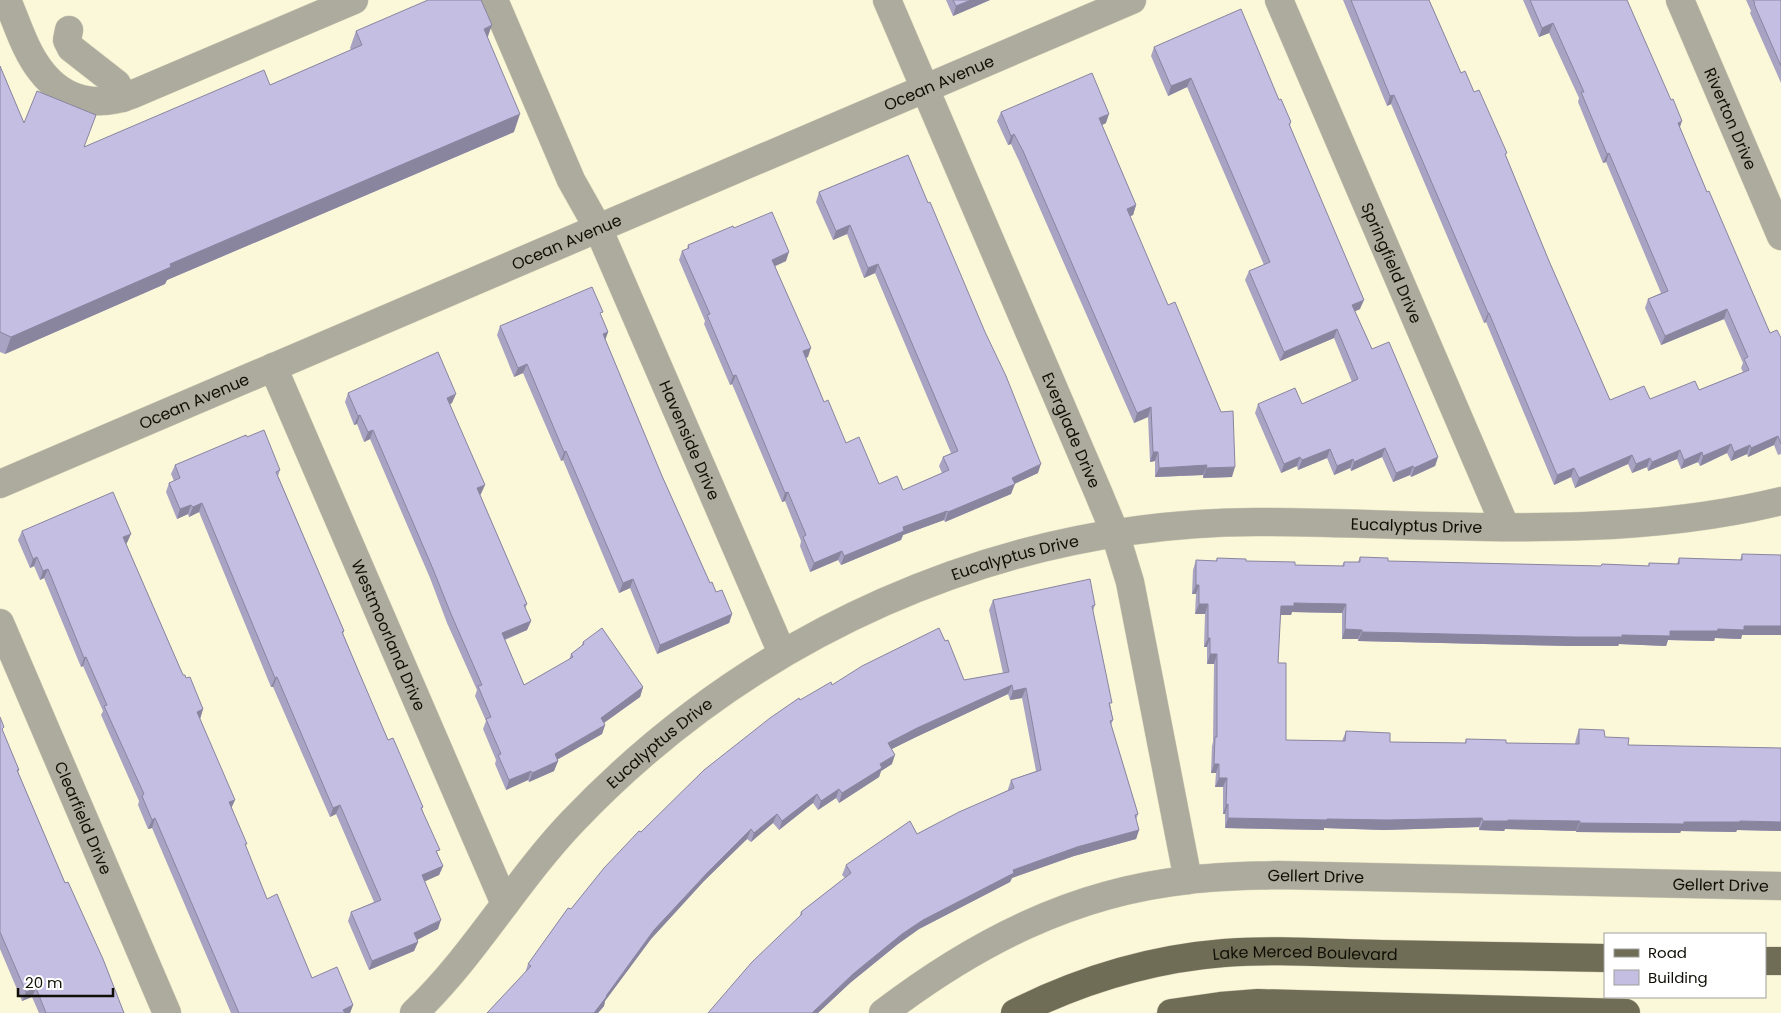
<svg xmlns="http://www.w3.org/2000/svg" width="1781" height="1013" font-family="Poppins,sans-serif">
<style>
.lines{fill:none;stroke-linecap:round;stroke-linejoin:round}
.minor-casing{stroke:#d5d2b7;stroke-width:29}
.major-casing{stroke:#d5d2b7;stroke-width:29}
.minor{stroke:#adab9e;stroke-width:28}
.major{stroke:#706d57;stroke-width:28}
.wall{fill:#a9a3c3}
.shaded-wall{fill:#89859f}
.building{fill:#c4bee3;stroke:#89859f}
.labels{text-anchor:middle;stroke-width:4.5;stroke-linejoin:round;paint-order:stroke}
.street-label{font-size:16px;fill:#100f05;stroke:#fff}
</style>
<rect width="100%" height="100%" fill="#fbf7d9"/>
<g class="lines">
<g class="minor-casing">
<g id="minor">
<path d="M7,0C17,23 25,51 41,71C64,101 97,108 131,95L354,0"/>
<path id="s1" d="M494,0L571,180L598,228L782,653"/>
<path id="s2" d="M887,0L1098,492L1115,533L1130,582L1188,880"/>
<path id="s3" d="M1279,0L1505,526"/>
<path id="s4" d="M1680,0L1781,236"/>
<path d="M69,30L67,40L71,48L117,84L123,98"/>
<path id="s5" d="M273,367L505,904"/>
<path id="s6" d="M0,484L1132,0"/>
<path id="s7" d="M0,623L167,1013"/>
<path id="s8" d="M414,1013C474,956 515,882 572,822C750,635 996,523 1256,522C1431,522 1609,543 1781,501"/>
<path id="s9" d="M883,1013C975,943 1073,892 1189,880C1218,876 1247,876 1277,875L1781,886"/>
</g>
</g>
<g class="major-casing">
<g id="major">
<path d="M1765,961H1781"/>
<path id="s10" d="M1015,1013C1081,980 1149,959 1224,953C1276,949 1329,953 1382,954C1456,955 1531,957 1605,958"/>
<path d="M1171,1013L1220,1006L1258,1003L1626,1013"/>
</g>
</g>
<use href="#minor" class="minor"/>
<use href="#major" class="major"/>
</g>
<g class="wall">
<path d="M946,0H990L953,16Z"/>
<path d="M1343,0H1429L1461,73L1474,92L1506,156L1549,261L1610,400L1650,399L1699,390L1743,372L1741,368L1743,363L1724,319L1661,345L1645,308L1648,299L1661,293L1606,162L1603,163L1578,102L1579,98L1549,33L1539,37L1523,0H1627L1680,128L1707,192L1770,333L1781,338V454L1778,455L1774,445L1748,457L1747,454L1731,461L1727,453L1700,466L1698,462L1681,469L1677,459L1648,471L1647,467L1632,473L1628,464L1575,488L1571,477L1554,485L1486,322L1484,323L1391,104L1387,106Z"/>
<path d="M1746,0H1781V83L1750,13L1751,11Z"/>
<path d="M356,31L488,38L514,132L167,280L165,284L5,354L0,352V66L24,123L84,147L270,85L351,50L350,48Z"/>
<path d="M1154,47L1279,100L1291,122L1290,126L1360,309L1355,311L1372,349L1438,457L1435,466L1411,477L1410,475L1393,482L1382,457L1351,471L1350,468L1334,475L1327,458L1298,470L1297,466L1281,473L1255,413L1258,404H1302L1352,382L1334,338L1280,361L1245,280L1249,271L1264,265L1187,87L1168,96L1151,56Z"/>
<path d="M1001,112L1106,123L1102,125L1136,205L1133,215L1130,216L1232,477L1203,478V475L1155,477V461L1150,462L1148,417L1134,423L1019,161L1011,144L1008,145L997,121Z"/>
<path d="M908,155L1038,473L1014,484L1011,494L945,522L944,520L903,535L901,540L841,565L838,560L810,572L800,546L801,541L785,501L782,502L732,384L730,385L704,324L705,321L679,260L682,251L687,249L688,245L734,228L786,261L775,266L808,357L806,358L824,402L846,443L879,484L903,490L942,473L939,466L943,457L951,453L875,273L864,278L847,234L833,240L816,202L819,192Z"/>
<path d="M601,316L608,332L605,339L662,476L710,583L732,614L729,623L657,654L630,588L619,593L563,460L561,461L523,373L514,377L497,335L500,326Z"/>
<path d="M348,393L452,403L450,404L481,494L480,495L527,604L525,609L531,621L527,630L505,640L524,685L569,660L571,654L581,647L583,642L643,687L640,697L604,723L605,725L602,734L557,760L558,761L554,771L529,782L528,780L506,790L495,764L496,760L483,729L486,721L475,696L477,690L447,623L430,578L370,439L364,442L357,424L354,425L345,402Z"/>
<path d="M247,437L280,470L278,476L344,631L343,634L358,670L388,740L423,807L422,809L438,855L443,866L439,875L425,881L438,929L417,940L418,942L414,951L369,970L348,921L351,912L374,902L336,814L330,817L273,687H271L199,512L189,517L188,514L177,519L166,492L169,483L174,481L171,474L175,465Z"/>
<path d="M22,531L127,543L126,544L183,675L203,709L200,719L246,847L267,899L312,978L353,1005L350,1013H231L152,828L148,829L138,805L139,801L101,715L103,711L83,666L81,667L44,578L40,580L34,566L30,568L18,540Z"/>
<path d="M1742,554V635L1741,639L1715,638L1714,641L1668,640L1666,646L1619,644L1618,646H1571L1358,641V639H1342V613L1292,612L1291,615H1280L1278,663L1286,740L1342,741L1346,731L1390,742L1465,743L1466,739L1506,743L1575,744L1576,739L1579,729L1628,745L1781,748V831L1737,830L1736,832L1681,831L1680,833L1576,832V831L1505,829L1504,831L1479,830V827L1384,830L1324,828V830L1225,828V814H1223V787H1215L1216,773H1211L1212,746L1213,742L1214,664H1207V647H1204L1205,614H1195L1196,594H1192L1193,570L1196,560L1216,561L1217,558L1246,561L1295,565L1342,566L1344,562H1358L1360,557L1388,561L1601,566L1602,564L1648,566L1649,563L1677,564L1679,558L1740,560Z"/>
<path d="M993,600L1095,605L1093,611L1113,720L1111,725L1138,814L1136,820L1139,830L1136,839L1074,856L1012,878L1010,882L919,929L898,944L850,983L818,1013H708L799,918L801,912L845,878L842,875L846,865L917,834L1008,790V789L1011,780L1036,771L1022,698L1010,700L1008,694L914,738L891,749L892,764L881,771L879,777L839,803L836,798L818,810L813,803L779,830L773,823L751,842L747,839L704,881L651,939L605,1001L604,1006L598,1013H487L525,973L528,964L571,909L641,832L800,700L832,685L964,680L1003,673L989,610Z"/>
<path d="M0,717L3,732L19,770L18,772L65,883L124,1013H39L32,997L22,1001L0,949Z"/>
</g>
<g class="shaded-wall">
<path d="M971,0H990L953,16L956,6Z"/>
<path d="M1553,23L1549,33L1539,37L1542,28Z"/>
<path d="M492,25L486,42L484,29Z"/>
<path d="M1191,78L1187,87L1168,96L1171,86Z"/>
<path d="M1394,95L1391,104L1387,106L1390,96Z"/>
<path d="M520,114L514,132L167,280L165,284L5,354L11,337L170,264Z"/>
<path d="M1109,114L1106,123L1096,128L1099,118Z"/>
<path d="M1682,121L1679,130L1678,123Z"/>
<path d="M1014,134L1011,144L1008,145L1011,136Z"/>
<path d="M1609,153L1606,162L1603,163L1607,154Z"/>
<path d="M1136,205L1133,215L1123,219L1127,209Z"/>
<path d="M850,225L847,234L833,240L836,231Z"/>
<path d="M789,252L786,261L769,269L772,260Z"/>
<path d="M878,264L875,273L864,278L868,268Z"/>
<path d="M1364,300L1360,309L1349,314L1352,305Z"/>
<path d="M1727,309L1724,319L1661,345L1665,336Z"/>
<path d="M1488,313H1489L1486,322L1484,323Z"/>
<path d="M1337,329L1334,338L1280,361L1284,352Z"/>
<path d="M608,332L605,341L603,334Z"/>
<path d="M811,348L808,357L800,360L803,351Z"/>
<path d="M527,364L523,373L514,377L518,368Z"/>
<path d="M736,375L732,384L730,385L733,376Z"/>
<path d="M456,394L452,403L444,407L447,398Z"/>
<path d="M1151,407L1148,417L1134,423L1137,413Z"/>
<path d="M360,415L357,424L354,425L358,416Z"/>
<path d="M373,430L370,439L364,442L368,432Z"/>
<path d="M1778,436L1774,445L1748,457L1751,448Z"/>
<path d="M1731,444L1727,453L1700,466L1703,456Z"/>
<path d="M1750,445L1747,454L1731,461L1734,452Z"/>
<path d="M1385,448L1382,457L1351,471L1354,462Z"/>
<path d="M1330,449L1327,458L1298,470L1302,460Z"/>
<path d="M1680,450L1677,459L1648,471L1652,462Z"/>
<path d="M566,451L563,460L561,461L564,452Z"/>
<path d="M1153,452H1158L1155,461L1150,462Z"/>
<path d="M1702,452L1698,462L1681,469L1684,460Z"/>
<path d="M1632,455L1628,464L1575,488L1579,478Z"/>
<path d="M1300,457L1297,466L1281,473L1284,464Z"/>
<path d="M1438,457L1435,466L1411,477L1414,468Z"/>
<path d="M1650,458L1647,467L1632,473L1636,464Z"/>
<path d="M1353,459L1350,468L1334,475L1337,466Z"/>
<path d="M1041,464L1038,473L1008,487L1012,478Z"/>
<path d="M1207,465L1203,475L1155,477L1159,468Z"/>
<path d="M1413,466L1410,475L1393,482L1396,473Z"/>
<path d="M1235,467L1232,477L1203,478L1206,468Z"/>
<path d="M1574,468L1571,477L1554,485L1557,475Z"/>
<path d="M1015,484L1011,494L945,522L948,512Z"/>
<path d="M485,485L481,494L474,497L477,488Z"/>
<path d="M788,492L785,501L782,502L785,493Z"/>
<path d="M202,503L199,512L189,517L193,507Z"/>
<path d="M191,505L188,514L177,519L180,509Z"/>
<path d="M947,511L944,520L903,535L901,540L841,565L844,556L903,527Z"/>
<path d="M131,534L127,543L120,546L123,537Z"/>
<path d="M842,551L838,560L810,572L814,563Z"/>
<path d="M37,557L34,566L30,568L33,559Z"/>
<path d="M48,569L44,578L40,580L43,571Z"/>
<path d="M633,579L630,588L619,593L623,583Z"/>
<path d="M1196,585H1199L1196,594H1192Z"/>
<path d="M1294,603L1346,604L1342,613L1292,612L1291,615H1277L1281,606Z"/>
<path d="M1199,604H1208L1205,614H1195Z"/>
<path d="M732,614L729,623L657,654L660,645Z"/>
<path d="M531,621L527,630L498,642L502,633Z"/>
<path d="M1744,626H1781V635H1742L1741,639L1715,638L1714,641L1668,640L1666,646L1619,644L1618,646H1571L1358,641L1362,632L1622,635L1670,631L1718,629Z"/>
<path d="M1345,629L1362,630L1358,639H1342Z"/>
<path d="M1208,638H1210L1207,647H1204Z"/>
<path d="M1210,654H1217L1214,664H1207Z"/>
<path d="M86,657L83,666L81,667L84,658Z"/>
<path d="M277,677L273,687H271L275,678Z"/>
<path d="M1012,685L1008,694L914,738L884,753L888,743L917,728Z"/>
<path d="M643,687L640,697L598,727L601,718Z"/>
<path d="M1026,688L1022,698L1010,700L1013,691Z"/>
<path d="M203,709L200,719L193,721L197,712Z"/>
<path d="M605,725L602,734L551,763L555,754Z"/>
<path d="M895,755L892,764L881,771L879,777L839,803L842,793L880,764Z"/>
<path d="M558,761L554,771L529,782L532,773Z"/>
<path d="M1214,764H1219L1216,773H1211Z"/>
<path d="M531,771L528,780L506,790L509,780Z"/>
<path d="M1219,778H1227L1223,787H1215Z"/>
<path d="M839,789L836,798L818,810L821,801Z"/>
<path d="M817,794L813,803L779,830L782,821Z"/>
<path d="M235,800L231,809L229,802Z"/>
<path d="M1228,804L1225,814H1223L1226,805Z"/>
<path d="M340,805L336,814L330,817L333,808Z"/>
<path d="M777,814L773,823L751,842L754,833Z"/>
<path d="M155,818L152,828L148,829L152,820Z"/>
<path d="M1228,818L1327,819L1482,818L1479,827L1384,830L1324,828V830L1225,828Z"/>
<path d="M1508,820L1580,821L1576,831L1505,829L1504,831L1479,830L1483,821Z"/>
<path d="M1740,821L1781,822V831L1737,830L1736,832L1681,831L1680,833L1576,832L1580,823Z"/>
<path d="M751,829L747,839L704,881L651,939L605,1001L604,1006L598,1013H594L654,930L708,872Z"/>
<path d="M1139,830L1136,839L1074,856L1012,878L1010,882L919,929L898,944L850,983L818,1013H812L853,974L902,934L923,920L1013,870L1077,847Z"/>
<path d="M443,866L439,875L419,884L422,875Z"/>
<path d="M441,920L438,929L411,943L414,933Z"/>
<path d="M418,942L414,951L369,970L372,961Z"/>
<path d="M36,988L32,997L22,1001L26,992Z"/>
<path d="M353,1005L350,1013H342L343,1010Z"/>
</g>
<g class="building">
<path d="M428,0H481L492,25L484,29L520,114L170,264L171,267L11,337L0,332V66L24,123L37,91L96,115L84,147L264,70L270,85L362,45L356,31Z"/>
<path d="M953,0H971L956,6Z"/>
<path d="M1351,0H1429L1461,73L1465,71L1474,92L1479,90L1507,153L1505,154L1549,261L1610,400L1644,386L1650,399L1695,381L1699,390L1749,370L1744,359L1748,357L1727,309L1665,336L1648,299L1668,291L1609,153L1607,154L1581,92H1584L1553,23L1542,28L1530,0H1627L1671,100L1673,99L1682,121L1678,123L1707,192L1709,191L1770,333L1777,330L1781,338V444L1778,436L1751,448L1750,445L1734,452L1731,444L1703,456L1702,452L1684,460L1680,450L1652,462L1650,458L1636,464L1632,455L1579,478L1574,468L1557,475L1489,313H1488L1394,95L1390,96Z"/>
<path d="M1753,0H1781V66L1754,4L1755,3Z"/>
<path d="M1241,9L1279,100L1281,99L1291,122L1289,124L1364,300L1352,305L1372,349L1389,342L1438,457L1414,468L1413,466L1396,473L1385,448L1354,462L1353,459L1337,466L1330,449L1302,460L1300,457L1284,464L1258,404L1295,388L1302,404L1358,379L1337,329L1284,352L1249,271L1270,262L1191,78L1171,86L1154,47Z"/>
<path d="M1092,73L1109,114L1099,118L1136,205L1127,209L1168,305L1175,302L1221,412L1233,411L1235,467L1206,468L1207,465L1159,468L1158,452H1153L1151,407L1137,413L1023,151L1014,134L1011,136L1001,112Z"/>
<path d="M908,155L928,203L930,202L938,221L985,332L1006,376L1041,464L1012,478L1015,484L948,512L947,511L903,527L904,531L844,556L842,551L814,563L803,537L806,535L788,492L785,493L736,375L733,376L707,315L710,314L682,251L689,248L688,245L733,226L734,228L772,212L789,252L772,260L811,348L803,351L824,402L828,400L846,443L859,437L879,484L897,476L903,490L949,470L943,457L958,451L878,264L868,268L850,225L836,231L819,192Z"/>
<path d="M592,287L603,312L600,313L608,332L603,334L662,476L710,583L712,582L716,592L722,590L732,614L660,645L633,579L623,583L566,451L564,452L527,364L518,368L500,326Z"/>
<path d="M438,352L456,394L447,398L485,485L477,488L527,604L524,605L531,621L502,633L524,685L573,657L571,654L584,644L583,642L602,628L643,687L601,718L605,725L555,754L558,761L532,773L531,771L509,780L498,755L501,754L486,719L491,717L478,686L482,685L451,614L433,569L373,430L368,432L360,415L358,416L348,393Z"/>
<path d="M264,430L280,470L276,472L344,631L342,632L358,670L388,740L393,738L423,807L421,808L440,850L436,851L443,866L422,875L441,920L414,933L418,942L372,961L351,912L381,900L340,805L333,808L277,677L275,678L202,503L193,507L191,505L180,509L169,483L180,478L175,465L246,435L247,437Z"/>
<path d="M113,492L131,534L123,537L183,675H185L186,678L190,677L203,709L197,712L235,800L229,802L247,844H245L267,899L277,894L312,978L337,967L353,1005L343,1010L345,1013H239L155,818L152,820L142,796L144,794L104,706L107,705L86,657L84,658L48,569L43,571L37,557L33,559L22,531Z"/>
<path d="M1742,554L1781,555V626H1744V630L1718,629L1717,631H1670V636L1622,635V637H1575L1362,632V630L1345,629L1346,604L1294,603V606H1281L1278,663H1286V740L1345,741L1346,731L1390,733V742L1466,743V739L1506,740V743L1579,744V729L1604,730L1605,737L1629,738L1628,745L1781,748V822L1740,821V822H1684V824L1580,823V821L1508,820V821H1483L1482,818L1387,820L1327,819V820L1228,818V804L1226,805L1227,778H1219V764H1214L1215,737H1217V654H1210V638H1208V604H1199V585H1196V560L1217,561V558L1246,559V561L1295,562V565L1344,566V562H1360V557L1388,558V561L1601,566L1602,564L1649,566V563L1679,564V558L1742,560Z"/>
<path d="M1090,579L1095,605L1092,606L1112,703H1109L1113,720L1110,721L1138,814L1135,815L1139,830L1077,847L1013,870L1014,873L923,920L902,934L853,974L812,1013H708L752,962L802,914L801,912L851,873L846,865L910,821L917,834L959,812L1014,788L1011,780L1041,770L1026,688L1013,691L1012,685L917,728L888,743L895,755L880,764L882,768L842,793L839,789L821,801L817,794L782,821L777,814L754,833L751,829L708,872L654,930L606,996H607L594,1013H487L531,966L528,964L568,908L571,909L604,868L639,831L641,832L704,770L770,718L799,698L800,700L831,682L832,685L862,666L939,628L945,641L948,640L964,680L1009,672L993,600Z"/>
<path d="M0,717L4,727L2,729L19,770H17L65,883L68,882L103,959L124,1013H46L36,988L26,992L0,932Z"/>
</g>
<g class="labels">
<g class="street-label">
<text dy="6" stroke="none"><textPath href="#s6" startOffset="1021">Ocean Avenue</textPath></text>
<text dy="6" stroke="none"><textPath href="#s4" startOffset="129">Riverton Drive</textPath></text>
<text dy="6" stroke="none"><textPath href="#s6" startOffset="616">Ocean Avenue</textPath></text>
<text dy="6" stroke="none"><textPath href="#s3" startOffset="286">Springfield Drive</textPath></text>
<text dy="6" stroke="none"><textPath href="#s6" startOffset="211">Ocean Avenue</textPath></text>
<text dy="6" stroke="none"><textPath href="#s2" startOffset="468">Everglade Drive</textPath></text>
<text dy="6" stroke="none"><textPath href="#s1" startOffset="482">Havenside Drive</textPath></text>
<text dy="6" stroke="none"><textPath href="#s8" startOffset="1176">Eucalyptus Drive</textPath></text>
<text dy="6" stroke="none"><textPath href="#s8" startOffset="771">Eucalyptus Drive</textPath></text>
<text dy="6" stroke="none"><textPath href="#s5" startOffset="292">Westmoorland Drive</textPath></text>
<text dy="6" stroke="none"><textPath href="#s8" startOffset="366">Eucalyptus Drive</textPath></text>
<text dy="6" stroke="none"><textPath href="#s7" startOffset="212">Clearfield Drive</textPath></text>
<text dy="6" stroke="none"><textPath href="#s9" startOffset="465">Gellert Drive</textPath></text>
<text dy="6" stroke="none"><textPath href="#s9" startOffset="870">Gellert Drive</textPath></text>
<text dy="6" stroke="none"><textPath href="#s10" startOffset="300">Lake Merced Boulevard</textPath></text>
</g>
</g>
<rect x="1604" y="933" width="162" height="65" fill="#ffffff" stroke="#9f9f9b"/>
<rect x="1614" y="949" width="25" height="8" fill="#706d57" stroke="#9f9f9b"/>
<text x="1648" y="958" font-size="15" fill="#100f05">Road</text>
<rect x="1614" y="970" width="25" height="15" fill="#c4bee3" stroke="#9f9f9b"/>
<text x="1648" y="983" font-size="15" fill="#100f05">Building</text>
<path d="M18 988v8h95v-8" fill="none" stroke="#100f05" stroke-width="2.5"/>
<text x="25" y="988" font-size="15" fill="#100f05" stroke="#ffffff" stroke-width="4" paint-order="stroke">20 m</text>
</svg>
